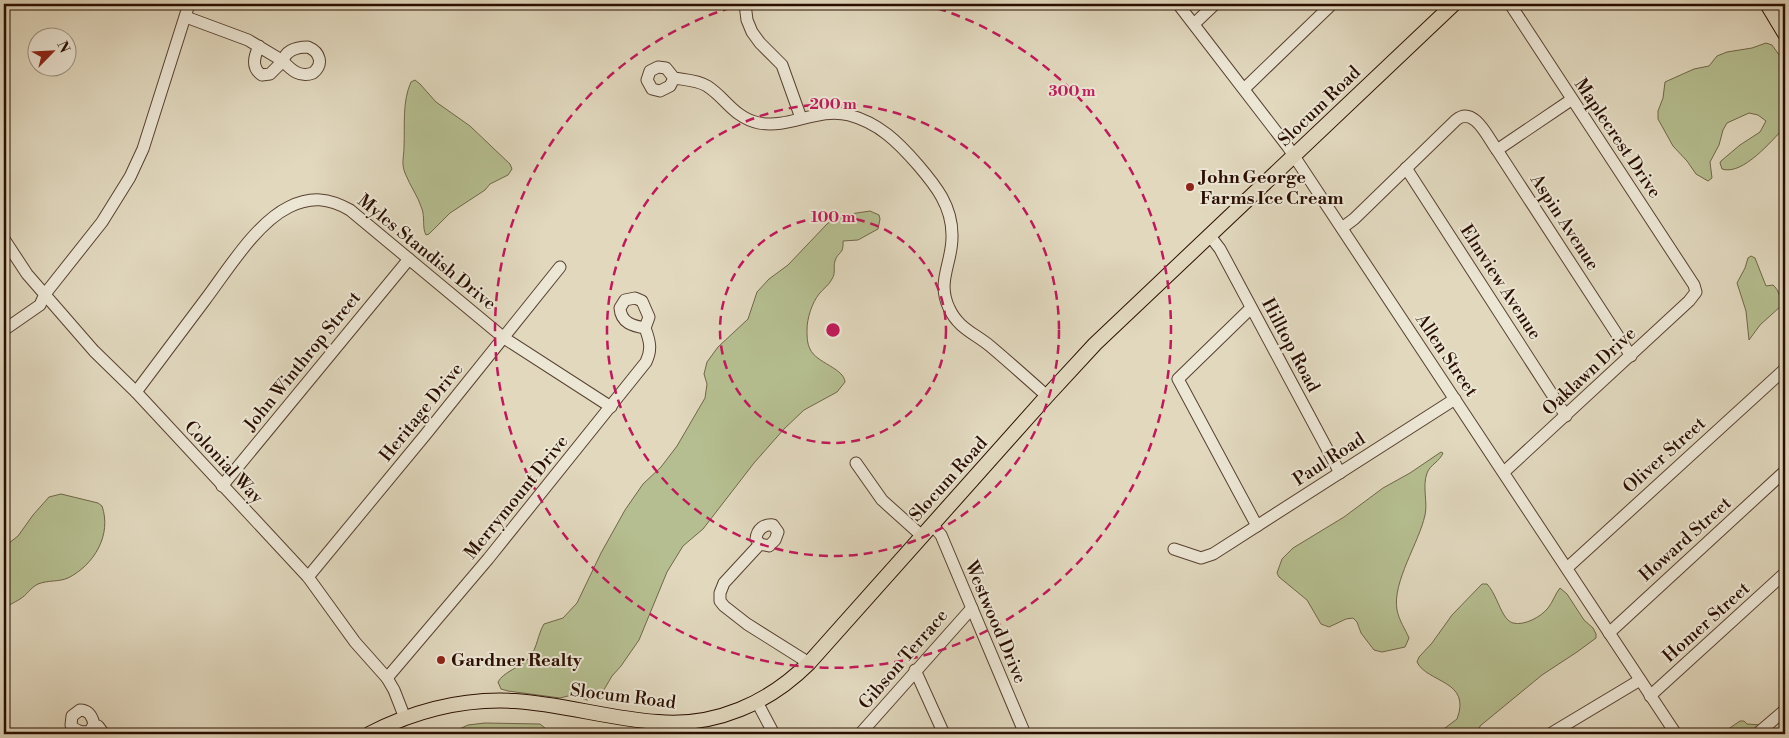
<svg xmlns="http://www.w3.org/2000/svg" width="1789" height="738" font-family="'Libre Bodoni',serif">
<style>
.green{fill:#b5be90;stroke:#706648}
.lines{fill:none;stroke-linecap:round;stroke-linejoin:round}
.minor-casing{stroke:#584030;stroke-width:13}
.major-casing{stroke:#2a0e00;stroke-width:16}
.minor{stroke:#ece6d5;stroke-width:11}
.major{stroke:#e1d8be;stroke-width:14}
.ring{fill:none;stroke:#c2185b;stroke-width:2.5;stroke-dasharray:9 6}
.poi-dot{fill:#8f2418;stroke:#ece6d5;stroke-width:2}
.labels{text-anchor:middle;stroke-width:4;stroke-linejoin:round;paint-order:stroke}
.street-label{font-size:18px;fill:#2a0e00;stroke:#ece6d5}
.poi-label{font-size:18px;font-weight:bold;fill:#2a0e00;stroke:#ece6d5;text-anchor:start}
.centre{fill:#c2185b;stroke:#ece6d5;stroke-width:2.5}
.ring-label{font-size:15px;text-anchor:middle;font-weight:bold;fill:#c2185b;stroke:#ece6d5;stroke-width:4;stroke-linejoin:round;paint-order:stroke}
</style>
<rect width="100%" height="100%" fill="#e1d8be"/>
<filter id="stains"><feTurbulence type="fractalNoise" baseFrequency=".004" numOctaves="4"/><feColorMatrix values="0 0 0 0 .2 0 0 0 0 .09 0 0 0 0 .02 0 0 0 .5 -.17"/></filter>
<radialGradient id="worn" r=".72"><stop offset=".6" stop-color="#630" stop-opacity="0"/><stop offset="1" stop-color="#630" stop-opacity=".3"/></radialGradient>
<g class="green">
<path d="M1766,43L1772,45L1785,63V127C1772,140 1743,176 1722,169L1720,163L1721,161L1740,145L1760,132L1766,121L1758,115L1749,113L1727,123L1723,130L1719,145L1710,162L1712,178L1708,181L1696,174L1687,161L1673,146L1658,119V111L1663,98L1665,82L1694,69L1709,66L1717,56L1727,52L1752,48Z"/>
<path d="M415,80L420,84L436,102L470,126L510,164L512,169L508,175L490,184L485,190L450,213L429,234L426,235C422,228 425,217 422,209C418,196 410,186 405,173C401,163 404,157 404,147C405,125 402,102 411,82Z"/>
<path d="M870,211L879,215L880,219L878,229L858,240L843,241C844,255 838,251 835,261C833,267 836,273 832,279C829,285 823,289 819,294C812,303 807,318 807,330C807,336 807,343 810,349C816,363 844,368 845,382L837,392L804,410L784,429L754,463L703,529L683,546L667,572L639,640L621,666L612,676L602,693L596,697L587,700L572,695L560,698L508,691L501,689L498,682C503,672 521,667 530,657C537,648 538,634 544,624L563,618L577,603L601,553L625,510L643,484L661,467L677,446L705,398L707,384L704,374L707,362L718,347L748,319L757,292L769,279L788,265L827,224L837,216Z"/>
<path d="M1751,256L1755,258L1766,286L1773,285C1779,290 1781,299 1781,306L1760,325L1749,340L1746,311L1737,283L1745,268L1748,258Z"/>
<path d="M1441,452L1443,453C1440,461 1430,465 1427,473C1422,487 1428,502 1425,515C1419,543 1392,582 1397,610C1399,620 1405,629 1409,638L1405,647L1382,652L1374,650L1361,633L1357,622L1353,618L1346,619L1329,627L1321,624L1307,600L1279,577L1277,573L1282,559L1293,548L1344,517L1383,488L1410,473Z"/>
<path d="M61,494L98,503L102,506C112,535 94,565 68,578C59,582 48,580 38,584C30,588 27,595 20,599C14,603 9,604 4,610V547L18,536L33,515L49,497Z"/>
<path d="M1482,584H1487C1495,593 1498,605 1504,615C1506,618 1509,622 1513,623C1524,626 1541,617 1548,608C1553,602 1555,594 1560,588L1567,594L1584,620L1593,628L1596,634V638L1577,652L1542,675L1480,726L1478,734H1437L1457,719C1472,680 1427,683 1417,662L1419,657L1432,643L1452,615Z"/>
<path d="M1740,721H1744L1747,724L1761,725L1764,734H1721Z"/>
<path d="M485,723L540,724L545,728L546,734H449L468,725Z"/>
</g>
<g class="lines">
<g class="minor-casing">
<g id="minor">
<path d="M745,4L747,20L752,32L760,43L782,65L801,118"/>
<path d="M1178,4L1288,147L1676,734"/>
<path d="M186,17L248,40L283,61C286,50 297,47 308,47C320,52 324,64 313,73C300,78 291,70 283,61L270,74L262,75C251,68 254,57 259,46"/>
<path d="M1194,24L1215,4"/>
<path d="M674,78L666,68L658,67L650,71L647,80L652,89L660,91L670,86L674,78C686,80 697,80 707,86C726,98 734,118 759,123C789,129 818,107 849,115C879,123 898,142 918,165C936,186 952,206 952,235C953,262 936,281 949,308C958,328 974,333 990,346C1009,362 1028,379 1047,396"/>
<path d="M1244,89L1332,4"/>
<path d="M1497,150L1571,100"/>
<path d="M1406,168L1566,416"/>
<path d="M1342,228L1354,219L1456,120C1474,105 1488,138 1497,150L1631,356"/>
<path d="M1210,236L1220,249L1340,473"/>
<path d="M4,239L27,274L94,351L136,392L308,577L355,642L387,678L394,690L405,718"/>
<path d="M1251,308L1178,379L1257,526"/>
<path d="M4,330L40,305L45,294L102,222L130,177L143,149L189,4"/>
<path d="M136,392C159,361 182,331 205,300C227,271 256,223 289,207C311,196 329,198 350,210L504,338L611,407"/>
<path d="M856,463L882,500L922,536"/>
<path d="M1504,472L1689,301L1696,292L1694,285L1510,4"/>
<path d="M222,486L409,259"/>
<path d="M932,525L941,535L1025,734"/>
<path d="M760,544L756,539C757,529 764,524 773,525L778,532L775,540L769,546L760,544L724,583L720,593V601L724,606L747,624L809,663"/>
<path d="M1174,549L1201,558L1213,554L1455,399"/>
<path d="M1567,568L1785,369"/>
<path d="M308,577L426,434L560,267"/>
<path d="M1609,633L1785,471"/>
<path d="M915,670L944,734"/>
<path d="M387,678L488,559L646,362C652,350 650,341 645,328C633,326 621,323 620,308L625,300L635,298L642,301L649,317L645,328"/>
<path d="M1650,696L1785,573"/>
<path d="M757,702L774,734"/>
<path d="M80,710C89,710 92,716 94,724L90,731C83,733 75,731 71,725L72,716Z"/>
<path d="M94,726H98L104,734"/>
<path d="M860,734L972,608"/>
<path d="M1550,734L1640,680"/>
<path d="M1757,734L1785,710"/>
</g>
</g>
<g class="major-casing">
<g id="major">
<path d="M1767,4L1785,34"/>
<path d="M369,734C414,711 464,698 515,701C563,704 610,719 658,722C715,727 769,703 809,663L1047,396L1095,344L1454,4"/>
</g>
</g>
<use href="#minor" class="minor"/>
<use href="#major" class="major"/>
</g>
<g class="ring">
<circle cx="833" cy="330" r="113"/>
<circle cx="833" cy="330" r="226"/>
<path d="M923 4A338 338 0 1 1 743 4"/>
</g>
<g class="poi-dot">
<circle cx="1190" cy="187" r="5"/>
<circle cx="441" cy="660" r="5"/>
</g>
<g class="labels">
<g class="street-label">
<text transform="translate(1319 106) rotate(-44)" y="6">Slocum Road</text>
<text transform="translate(1618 138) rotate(56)" y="6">Maplecrest Drive</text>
<text transform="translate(1565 222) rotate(57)" y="6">Aspin Avenue</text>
<text transform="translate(427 252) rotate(39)" y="6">Myles Standish Drive</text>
<text transform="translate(1501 282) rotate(57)" y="6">Elmview Avenue</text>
<text transform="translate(1291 345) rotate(62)" y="6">Hilltop Road</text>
<text transform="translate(1447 355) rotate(56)" y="6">Allen Street</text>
<text transform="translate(302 361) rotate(-51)" y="6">John Winthrop Street</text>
<text transform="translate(1589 371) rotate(-43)" y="6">Oaklawn Drive</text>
<text transform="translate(421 412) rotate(-51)" y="6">Heritage Drive</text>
<text transform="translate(1664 455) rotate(-42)" y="6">Oliver Street</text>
<text transform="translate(1329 459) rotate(-33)" y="6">Paul Road</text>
<text transform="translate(224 462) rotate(47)" y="6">Colonial Way</text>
<text transform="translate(948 479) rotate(-48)" y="6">Slocum Road</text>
<text transform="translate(516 497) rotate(-51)" y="6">Merrymount Drive</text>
<text transform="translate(1685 539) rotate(-42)" y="6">Howard Street</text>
<text transform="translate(996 622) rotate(67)" y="6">Westwood Drive</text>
<text transform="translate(1706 622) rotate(-42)" y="6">Homer Street</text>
<text transform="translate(903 659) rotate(-49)" y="6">Gibson Terrace</text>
<text transform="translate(623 696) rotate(7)" y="6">Slocum Road</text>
</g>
<g class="poi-label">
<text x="1200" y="183">John George<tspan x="1200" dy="21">Farms Ice Cream</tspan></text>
<text x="451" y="666">Gardner Realty</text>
</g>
</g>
<circle cx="833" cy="330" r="8" class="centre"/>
<g class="ring-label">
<text x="1072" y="96">300 m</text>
<text x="833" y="109">200 m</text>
<text x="833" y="222">100 m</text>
</g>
<rect width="1789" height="738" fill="none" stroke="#e1d8be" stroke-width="20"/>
<rect x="5" y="5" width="1779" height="728" fill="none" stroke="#2a0e00" stroke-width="2.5"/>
<rect x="10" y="10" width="1769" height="718" fill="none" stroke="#2a0e00"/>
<g transform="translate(52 52) rotate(66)"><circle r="24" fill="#ece6d5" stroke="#9e9080"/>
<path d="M0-4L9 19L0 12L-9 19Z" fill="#8f2418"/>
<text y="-8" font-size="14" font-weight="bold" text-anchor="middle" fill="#2a0e00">N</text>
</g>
<rect width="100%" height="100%" filter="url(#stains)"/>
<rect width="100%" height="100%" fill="url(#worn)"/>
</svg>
